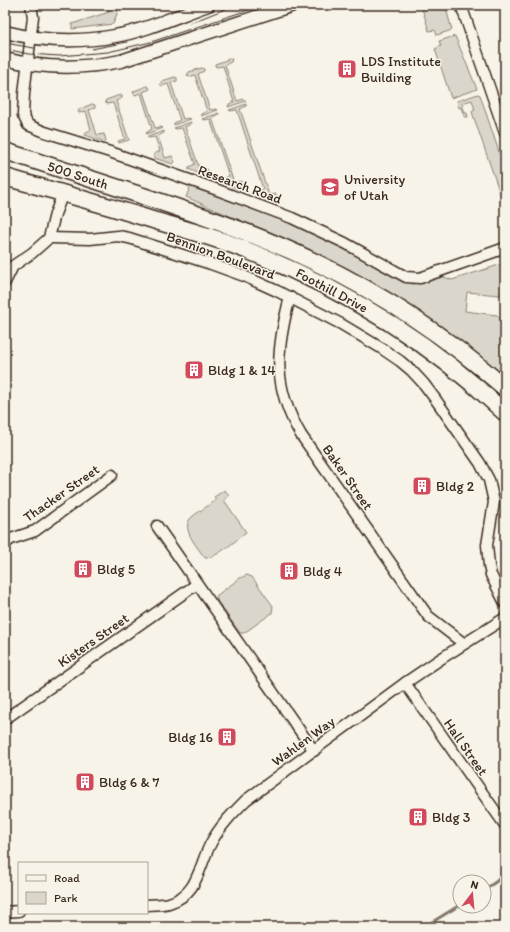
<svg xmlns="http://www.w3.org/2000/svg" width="510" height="932" font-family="Itim,sans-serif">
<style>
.green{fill:#dbd6cb;stroke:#8b8074}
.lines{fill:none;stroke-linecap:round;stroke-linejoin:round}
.stream{stroke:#84786c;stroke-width:3}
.minor-casing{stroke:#3b2a1e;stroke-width:13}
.tertiary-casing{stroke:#3b2a1e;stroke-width:15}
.primary-casing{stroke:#3b2a1e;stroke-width:19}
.minor{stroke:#f7f3e8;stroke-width:10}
.tertiary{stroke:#f7f3e8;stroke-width:12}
.primary{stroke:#f7f3e8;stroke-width:16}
.tram{stroke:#3b2a1e;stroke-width:1}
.labels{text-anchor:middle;stroke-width:3;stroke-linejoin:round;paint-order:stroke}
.poi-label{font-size:14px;fill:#3b2a1e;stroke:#f7f3e8;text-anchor:start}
.street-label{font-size:14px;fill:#3b2a1e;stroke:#f7f3e8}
</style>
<rect width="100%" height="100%" fill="#f7f3e8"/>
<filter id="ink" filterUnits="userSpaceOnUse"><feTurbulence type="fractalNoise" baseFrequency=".025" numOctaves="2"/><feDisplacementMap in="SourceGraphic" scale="8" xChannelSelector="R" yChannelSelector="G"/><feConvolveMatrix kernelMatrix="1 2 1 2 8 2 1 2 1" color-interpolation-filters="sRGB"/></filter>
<g filter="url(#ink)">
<g class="green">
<path d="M108,5H119L117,14L113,24L72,29V24L109,12Z"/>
<path d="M421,5H445L452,30L437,35L435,30L429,31Z"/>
<path d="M455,36L477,89L451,98L435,49L441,46L439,41Z"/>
<path d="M229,59H232L231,62L225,65L237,101L244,99L246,101L228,107L229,104L234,102L223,66L216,67L215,65V64Z"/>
<path d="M202,68L204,69V71L198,74L210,110L216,109L218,110L201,116V114L207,111L195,75L189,77L187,75L189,72Z"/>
<path d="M175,77L177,78V81L171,83L183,119L189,118L191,119L174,125V123L180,120L168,84L162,86L160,84L162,81Z"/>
<path d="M147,86L149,87L150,89L143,92L155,128L161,127L163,128L146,134L147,132L152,129L141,93L135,95L133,93L134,91Z"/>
<path d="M478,94L480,95L505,170L504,205L473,115L472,111L475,110L472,100L462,103L465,113H467L468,117H464L461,107L459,108L457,101Z"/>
<path d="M120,95L122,96V98L116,101L129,140L119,143L118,141L125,139L113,103L107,104L105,102L106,100Z"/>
<path d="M92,104L95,105V108L89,110L97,135L104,134L106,140L105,142L85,135L86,132L91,130L86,111L79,113L78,111L80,109Z"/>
<path d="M246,104V106L240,109L269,195L276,194L277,198L274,201L257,195V192L263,189L237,110L230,111L229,110Z"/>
<path d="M219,113L218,115L212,118L234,183L241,181L244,187L241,190L222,182L223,179L229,176L210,119L204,120L202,119Z"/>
<path d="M191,122V124L185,127L200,170L207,169L209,175L208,177L188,169L189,167L195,164L182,128L176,129L174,128Z"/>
<path d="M164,131V133L158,136L165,158L172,156L175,162L173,164L154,158V154L160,151L155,137L149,138L147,137Z"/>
<path d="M191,185L276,217L334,243L397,278L413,284L444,277L452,280L505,263V291L503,294L499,295L467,292L465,311L497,315C510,324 505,362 505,377L432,321L381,288L326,258L186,197Z"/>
<path d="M225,490L229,496L224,500L246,532C238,539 215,559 205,558C199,549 181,530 190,519C194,514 210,505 216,500L214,497Z"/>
<path d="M247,575L252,577L273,606L272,613L244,633H240L218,602L216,596L240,578Z"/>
</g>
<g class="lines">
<g class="stream">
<path d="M484,890L497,881L505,871"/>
<path d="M424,927L460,905"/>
</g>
<g class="minor-casing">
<g id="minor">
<path d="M31,5L33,17L24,94L23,115L28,125L45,132L110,152L215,189L292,218L345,243L406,277L420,278L505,248"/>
<path d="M461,5L505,133"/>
<path d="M49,238L90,239L118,236L129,238L211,264L244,276L277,291L341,324L381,348L400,361L412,371L424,384L436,400L480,463L489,480L494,502L487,545L489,566L491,575L505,603"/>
<path d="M5,282L13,266L32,253L49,238L55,214L63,193"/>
<path d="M290,297C276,350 272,386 301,435L428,616L463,643"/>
<path d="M157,526L314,751"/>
<path d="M5,544L11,539L35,531L112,475"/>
<path d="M405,683L505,825"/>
<path d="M5,719L197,584"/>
<path d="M147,905C154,904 162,905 169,903C199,894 198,867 211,843C220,826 233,813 246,800L405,683L442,658L505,618"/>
<path d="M5,912L19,911"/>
</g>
</g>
<g class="tertiary-casing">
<g id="tertiary">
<path d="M5,32C41,41 78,43 115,36C145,31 179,15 208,5"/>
<path d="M5,59C44,69 82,69 121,61L293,5"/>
</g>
</g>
<g class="primary-casing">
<g id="primary">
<path d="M5,151C49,165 93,180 137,194C197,214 258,234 315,262C384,295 448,338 505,388"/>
<path d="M5,177C55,191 106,205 156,221C188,230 220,239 251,252C345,290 432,343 505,413"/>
</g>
</g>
<use href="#minor" class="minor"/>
<use href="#tertiary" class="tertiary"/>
<use href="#primary" class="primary"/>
<g class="tram">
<path d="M190,23L235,5"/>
<path d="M5,43L34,48"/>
<path d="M5,49L29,54L59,56L108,52L151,42L263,5"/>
<path d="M92,49L127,42"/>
</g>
</g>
</g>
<defs>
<g id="building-square" transform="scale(1)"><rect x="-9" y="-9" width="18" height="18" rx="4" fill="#d1495b" stroke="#f7f3e8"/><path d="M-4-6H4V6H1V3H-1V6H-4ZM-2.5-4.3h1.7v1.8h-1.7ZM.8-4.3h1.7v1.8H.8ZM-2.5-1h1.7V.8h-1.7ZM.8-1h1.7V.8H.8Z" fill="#fff"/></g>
<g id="university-square" transform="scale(1)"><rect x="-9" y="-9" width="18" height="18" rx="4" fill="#d1495b" stroke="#f7f3e8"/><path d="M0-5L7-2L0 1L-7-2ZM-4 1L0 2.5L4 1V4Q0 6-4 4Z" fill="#fff"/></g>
</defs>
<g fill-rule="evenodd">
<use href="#building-square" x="347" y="69"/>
<use href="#university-square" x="330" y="187"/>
<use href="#building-square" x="194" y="370"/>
<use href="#building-square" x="422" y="486"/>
<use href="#building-square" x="83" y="569"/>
<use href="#building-square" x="289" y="571"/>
<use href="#building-square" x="227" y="737"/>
<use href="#building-square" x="85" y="782"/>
<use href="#building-square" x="418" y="817"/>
</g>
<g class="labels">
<g class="poi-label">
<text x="361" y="66">LDS Institute<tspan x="361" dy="16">Building</tspan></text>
<text x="344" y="184">University<tspan x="344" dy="16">of Utah</tspan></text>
<text x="208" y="375">Bldg 1 &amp; 14</text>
<text x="436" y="491">Bldg 2</text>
<text x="97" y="574">Bldg 5</text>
<text x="303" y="576">Bldg 4</text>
<text x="213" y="742" text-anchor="end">Bldg 16</text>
<text x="99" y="787">Bldg 6 &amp; 7</text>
<text x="432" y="822">Bldg 3</text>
</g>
<g class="street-label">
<text transform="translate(78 175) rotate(18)" y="5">500 South</text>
<text transform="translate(240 184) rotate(20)" y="5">Research Road</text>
<text transform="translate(221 255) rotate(20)" y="5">Bennion Boulevard</text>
<text transform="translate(332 290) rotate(28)" y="5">Foothill Drive</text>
<text transform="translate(348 477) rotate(55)" y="5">Baker Street</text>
<text transform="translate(61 493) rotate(-35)" y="5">Thacker Street</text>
<text transform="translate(93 640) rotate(-35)" y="5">Kisters Street</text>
<text transform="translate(303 741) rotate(-36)" y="5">Wahlen Way</text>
<text transform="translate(466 747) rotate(55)" y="5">Hall Street</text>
</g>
</g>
<rect width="510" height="932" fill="none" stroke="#f7f3e8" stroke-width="20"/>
<rect x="10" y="10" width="490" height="912" fill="none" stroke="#3b2a1e" stroke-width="1.5" filter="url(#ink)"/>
<rect x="18" y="862" width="130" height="52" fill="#f7f3e8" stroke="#aca397"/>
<rect x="26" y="875" width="20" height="6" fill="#f7f3e8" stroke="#aca397"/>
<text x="54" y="882" font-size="12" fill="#3b2a1e">Road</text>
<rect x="26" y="892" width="20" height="12" fill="#dbd6cb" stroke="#aca397"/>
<text x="54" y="902" font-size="12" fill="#3b2a1e">Park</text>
<g transform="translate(472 894) rotate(16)"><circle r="19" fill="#f7f3e8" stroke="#aca397"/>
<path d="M0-3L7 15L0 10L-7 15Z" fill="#d1495b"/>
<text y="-6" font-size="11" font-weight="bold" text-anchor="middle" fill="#3b2a1e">N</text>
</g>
</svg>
